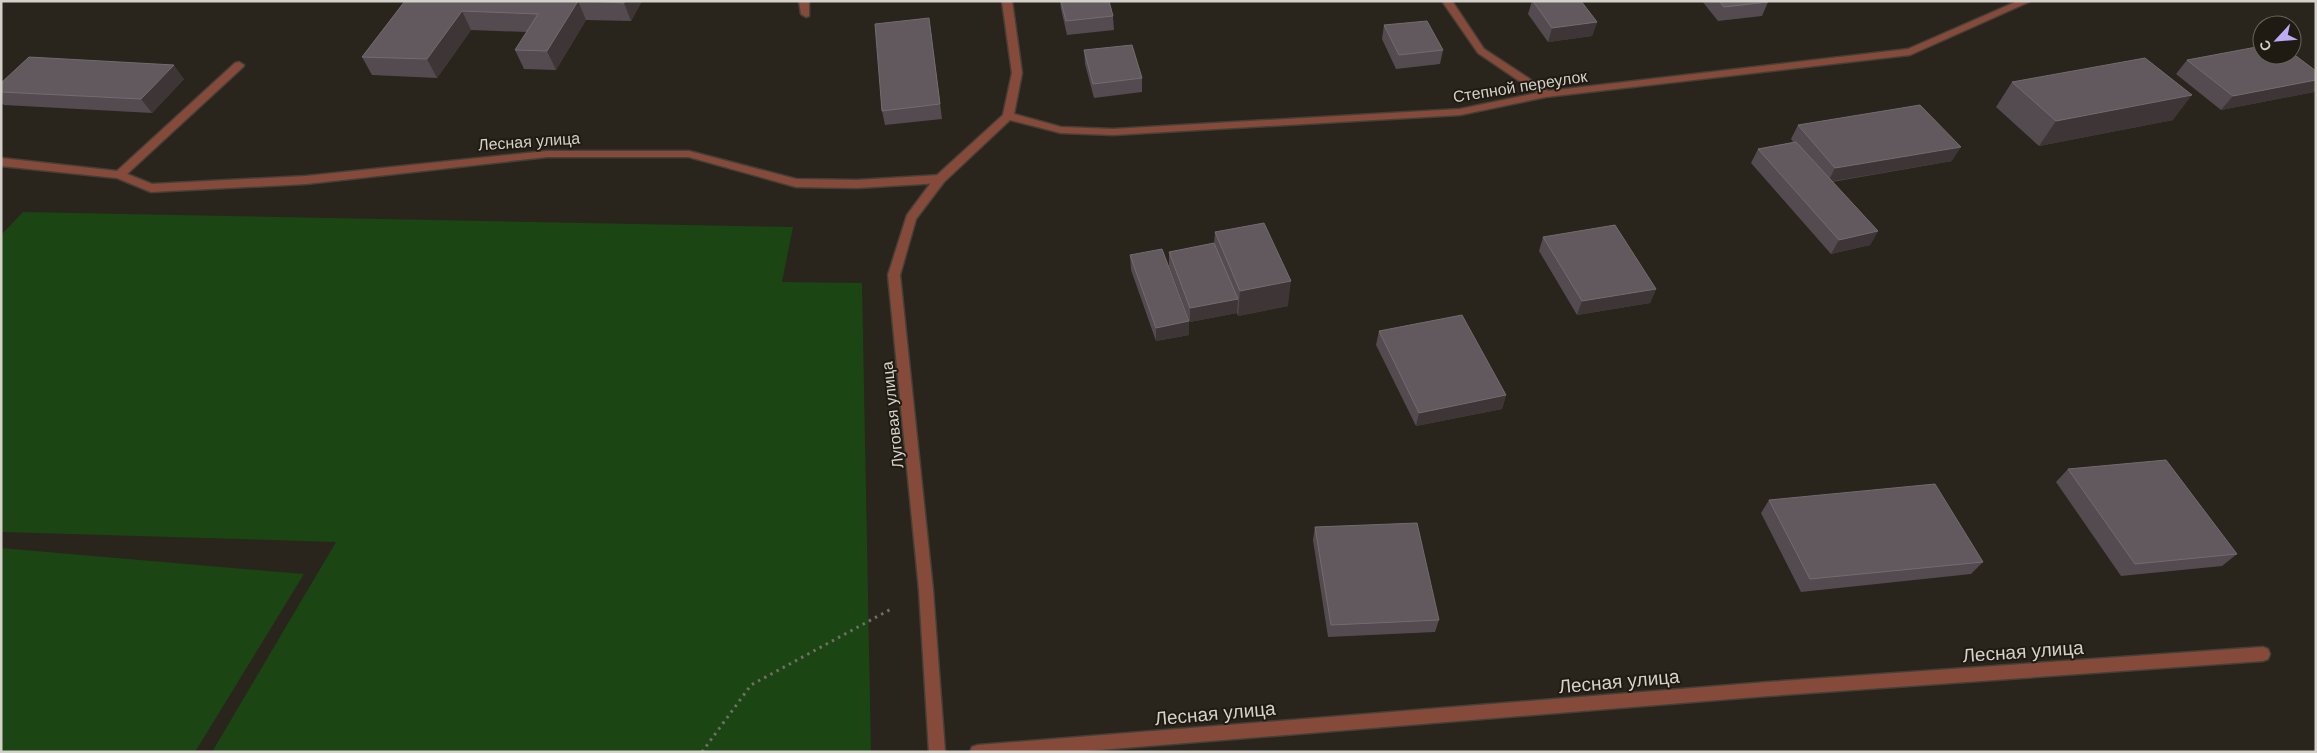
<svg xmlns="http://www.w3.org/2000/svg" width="2317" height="753" font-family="Arial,sans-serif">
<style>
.green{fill:#1b4512}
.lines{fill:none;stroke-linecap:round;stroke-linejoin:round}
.service-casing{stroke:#444038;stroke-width:3}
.minor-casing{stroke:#444038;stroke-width:3}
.path{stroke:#726e67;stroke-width:3;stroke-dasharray:2.5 4.5;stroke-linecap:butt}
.service{fill:#864a3b;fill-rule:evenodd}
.minor{fill:#864a3b;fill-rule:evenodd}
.wall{fill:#544b50}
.shaded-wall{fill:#3d3536}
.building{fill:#61595d;stroke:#736c6f}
.labels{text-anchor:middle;stroke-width:4;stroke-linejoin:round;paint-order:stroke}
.street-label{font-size:16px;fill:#d4d1cb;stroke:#1f1b12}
.near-street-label{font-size:19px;fill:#d4d1cb;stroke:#1f1b12}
</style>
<rect width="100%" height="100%" fill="#29241c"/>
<g class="green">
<path d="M23,212L793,227L782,282L862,283L871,752H212L336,542L1,532V235Z"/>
<path d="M1,548L304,574L195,752H1Z"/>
</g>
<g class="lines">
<g class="service-casing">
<g id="service">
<path d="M799,1H809V16L806,17L801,14Z"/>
<path d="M239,62L244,65L243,67L127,174L152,184L306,176L547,151H689L796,179L857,180L940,175L945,179L940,183L857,188L796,187L689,157H547L306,184L151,192L117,178L1,166V158L117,171L235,63Z"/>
</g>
</g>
<g class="minor-casing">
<g id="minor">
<path d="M1002,1H1012L1022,73L1014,114L1061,127L1113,129L1460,109L1537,93L1478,53L1442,1H1452L1484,49L1548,91L1908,49L2018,1H2031L1910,55L1546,97L1460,115L1113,135L1061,133L1010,120L944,182L916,219L900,275L933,590L945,752H929L919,590L888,275L907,215L936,176L1003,115L1012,73Z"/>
<path d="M2263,647L2268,649L2270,654L2268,659L2263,661L1768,696L1074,752H970L972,747L978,745L1768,682Z"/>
</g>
</g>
<path class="path" d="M702,752L751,685L893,608"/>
<use href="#service" class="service"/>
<use href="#minor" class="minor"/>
</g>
<g class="wall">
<path d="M405,1H642L631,21L586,20L556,70L524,69L515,50L527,32L471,30L437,78L372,75L362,57Z"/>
<path d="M1060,1H1109L1113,16L1114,30L1067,35L1061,9Z"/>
<path d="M1532,1H1581L1597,22L1592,36L1548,42L1528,14Z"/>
<path d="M1702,1H1767L1768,2L1762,16L1718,21Z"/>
<path d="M1384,25L1443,50L1440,64L1396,69L1382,39Z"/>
<path d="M931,32L942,119L885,125L882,111Z"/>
<path d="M1084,50L1142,78V92L1094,98L1085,64Z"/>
<path d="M2187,60L2316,71V90L2314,92L2221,110L2176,74Z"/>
<path d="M184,79L152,113L4,105L1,102V83Z"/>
<path d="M2012,82L2173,120L2039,146L1996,107Z"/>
<path d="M1798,125L1952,161L1832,182L1878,231L1870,245L1831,254L1751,163L1758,149L1793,142L1791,139Z"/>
<path d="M1215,232L1288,306L1238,316L1237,313L1190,322L1169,266V252L1214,244Z"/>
<path d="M1543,237L1656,289L1650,303L1577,315L1539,251Z"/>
<path d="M1130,255L1189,321V335L1156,341L1131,270Z"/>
<path d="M1379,331L1506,395L1502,409L1416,426L1376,345Z"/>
<path d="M2068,469L2237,554L2222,566L2121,576L2056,482Z"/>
<path d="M1769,500L1983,562L1971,574L1801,592L1761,513Z"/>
<path d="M1315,527L1439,620L1435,632L1328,637L1313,540Z"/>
</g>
<g class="shaded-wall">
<path d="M578,1L586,20L556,70L547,51Z"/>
<path d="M625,1H642L631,21L624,3Z"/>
<path d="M462,11L471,30L437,78L427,59Z"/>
<path d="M1597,22L1592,36L1548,42L1552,28Z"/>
<path d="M174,65L184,79L152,113L141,99Z"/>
<path d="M2316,80V90L2314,92L2221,110L2233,96Z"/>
<path d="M2192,95L2173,120L2039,146L2056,121Z"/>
<path d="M1961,147L1952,161L1828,182L1835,168Z"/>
<path d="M1878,231L1870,245L1831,254L1839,240Z"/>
<path d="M1291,281L1288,306L1238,316L1240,291Z"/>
<path d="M1656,289L1650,303L1577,315L1582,301Z"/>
<path d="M1238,299L1237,313L1190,322V308Z"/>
<path d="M1189,321V335L1156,341V328Z"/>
<path d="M1506,395L1502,409L1416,426L1419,413Z"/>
</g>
<g class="building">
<path d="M405,1H578L547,51L515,50L538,14L462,11L427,59L362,57Z"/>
<path d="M588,1H625L624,3Z"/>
<path d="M1061,1H1109L1113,16L1066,21Z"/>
<path d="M1533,1H1581L1597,22L1552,28Z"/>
<path d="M1719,1H1767L1768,2L1724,7Z"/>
<path d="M929,18L940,104L882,111L875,24Z"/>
<path d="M1427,21L1443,50L1399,55L1384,25Z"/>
<path d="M1132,45L1142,78L1093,84L1084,50Z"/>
<path d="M2262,46V55H2292V53L2316,71V80L2233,96L2187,60Z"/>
<path d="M29,57L174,65L141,99L1,92V83Z"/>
<path d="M2145,58L2192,95L2056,121L2012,82Z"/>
<path d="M1920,105L1961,147L1835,168L1798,125Z"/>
<path d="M1796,142L1878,231L1839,240L1758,149Z"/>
<path d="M1264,223L1291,281L1240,291L1215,232Z"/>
<path d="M1615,225L1656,289L1582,301L1543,237Z"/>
<path d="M1214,243L1238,299L1190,308L1169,252Z"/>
<path d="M1162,249L1189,321L1156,328L1130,255Z"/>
<path d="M1462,315L1506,395L1419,413L1379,331Z"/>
<path d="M2166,460L2237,554L2135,564L2068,469Z"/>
<path d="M1935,484L1983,562L1810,579L1769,500Z"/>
<path d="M1417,523L1439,620L1331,625L1315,527Z"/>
</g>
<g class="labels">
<g class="street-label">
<text transform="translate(1520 86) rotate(-9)" y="6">Степной переулок</text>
<text transform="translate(529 141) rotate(-4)" y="6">Лесная улица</text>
<text transform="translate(892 415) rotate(-96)" y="6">Луговая улица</text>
</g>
<g class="near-street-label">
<text transform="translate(2023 651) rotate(-4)" y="7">Лесная улица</text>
<text transform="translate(1619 681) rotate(-5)" y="7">Лесная улица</text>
<text transform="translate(1215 713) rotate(-5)" y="7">Лесная улица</text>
</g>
</g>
<rect width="2317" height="753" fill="none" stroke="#d4d1cb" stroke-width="5"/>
<g transform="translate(2277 40) rotate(244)"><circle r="24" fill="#1f1b12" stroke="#67645c"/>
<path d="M0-4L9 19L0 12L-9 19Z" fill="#bea9f4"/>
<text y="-8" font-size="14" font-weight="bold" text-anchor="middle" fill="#d4d1cb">С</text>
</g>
</svg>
